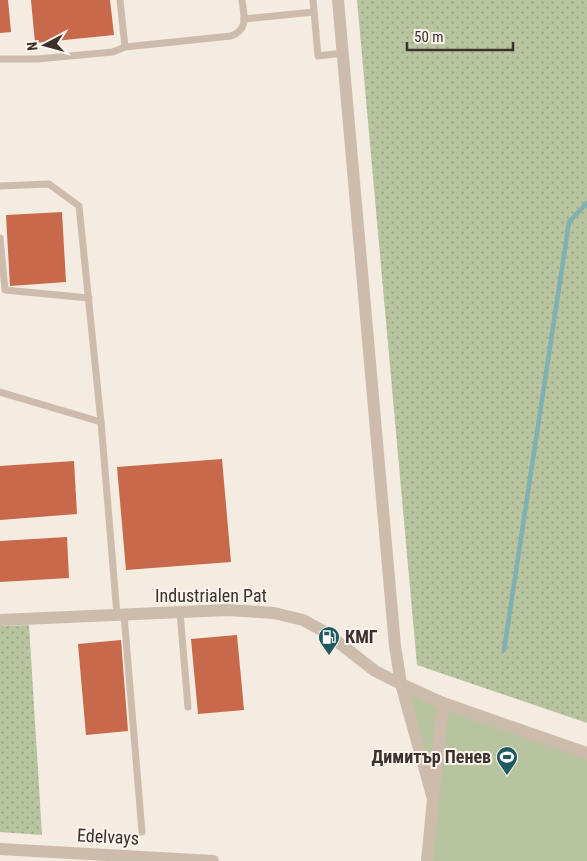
<svg xmlns="http://www.w3.org/2000/svg" width="587" height="861" font-family="'Roboto Condensed',sans-serif">
<style>
.grass{fill:url(#grass-dots)}
.garden{fill:#b8c4a0}
.lines{fill:none;stroke-linecap:round;stroke-linejoin:round}
.stream{stroke:#7fb0b2;stroke-width:4.5}
.building{fill:#c8694b}
.service{stroke:#cdbbac;stroke-width:7}
.minor{stroke:#cdbbac;stroke-width:12}
.labels{text-anchor:middle;stroke-width:4;stroke-linejoin:round;paint-order:stroke}
.street-label{font-size:18px;fill:#3b302b;stroke:#fbf5ee}
.poi-label{font-size:18px;font-weight:bold;fill:#3b302b;stroke:#fbf5ee;text-anchor:start}
</style>
<defs>
<pattern id="grass-dots" width="8" height="8" patternUnits="userSpaceOnUse" patternTransform="scale(1.25)"><rect width="8" height="8" fill="#b8c4a0"/><path d="M2 2h.1M6 6h.1" fill="none" stroke="#97a083" stroke-width="1.8" stroke-linecap="round"/></pattern>
</defs>
<rect width="100%" height="100%" fill="#f4ebe1"/>
<g class="grass">
<path d="M357,0H587V723L417,665Z"/>
<path d="M29,625L42,835L0,832V626Z"/>
</g>
<path class="garden" d="M401,684L587,753V861H427L433,799Z"/>
<g class="lines">
<path class="stream" d="M504,650L569,222L587,203"/>
</g>
<g class="building">
<path d="M0,0H8L11,32L0,33Z"/>
<path d="M31,0H110L114,35L35,43Z"/>
<path d="M62,212L66,282L10,286L6,215Z"/>
<path d="M222,459L231,562L126,570L117,467Z"/>
<path d="M74,461L77,514L0,520V466Z"/>
<path d="M67,537L69,578L0,582V541Z"/>
<path d="M237,635L244,710L198,714L191,639Z"/>
<path d="M121,640L128,731L86,735L78,644Z"/>
</g>
<g class="lines">
<g class="service">
<path d="M120,0L125,47L231,36C249,29 244,16 242,0"/>
<path d="M313,0L318,56L343,53"/>
<path d="M244,19L314,12"/>
<path d="M0,59H37L113,52L125,47"/>
<path d="M0,186L49,184L79,206L101,422L117,615"/>
<path d="M0,238L5,290L89,298"/>
<path d="M0,392L101,422"/>
<path d="M180,612L188,707"/>
<path d="M124,615L142,832"/>
</g>
<g class="minor">
<path d="M338,0L395,646L401,684L433,799L427,861"/>
<path d="M0,620L227,610L274,613L303,620L325,632L375,671L401,684L443,703L587,753"/>
<path d="M434,792L443,703"/>
<path d="M0,849L213,861"/>
</g>
</g>
<defs>
<g id="fuel-pin" transform="scale(1.125)"><path d="M0 17L-7.5 6A9.5 9.5 0 1 1 7.5 6Z" fill="#1f5a5e" stroke="#fbf5ee"/><path d="M-5.5-6h7V0h2V4h1.3V-2.5L3-4.5l.8-.8L6-3V5H2.5V1h-1V6h-7ZM-4.2-4.7v3.2H.2V-4.7Z" fill="#fff"/></g>
<g id="stadium-pin" transform="scale(1.125)"><path d="M0 17L-7.5 6A9.5 9.5 0 1 1 7.5 6Z" fill="#1f5a5e" stroke="#fbf5ee"/><path d="M0-5a6.5 5 0 1 0 0 10a6.5 5 0 1 0 0-10ZM-3.5-1.8h7v3.6h-7Z" fill="#fff"/></g>
</defs>
<g fill-rule="evenodd">
<use href="#fuel-pin" x="329" y="637"/>
<use href="#stadium-pin" x="507" y="757"/>
</g>
<g class="labels">
<g class="street-label">
<text x="211" y="602">Industrialen Pat</text>
<text transform="translate(108 837) rotate(3)" y="6">Edelvays</text>
</g>
<g class="poi-label">
<text x="345" y="643">КМГ</text>
<text x="491" y="763" text-anchor="end">Димитър Пенев</text>
</g>
</g>
<g transform="translate(45 45) rotate(264)" stroke="#fbf5ee" stroke-width="4" paint-order="stroke">
<path d="M0-4L9 19L0 12L-9 19Z" fill="#3b302b"/>
<text y="-8" font-size="14" font-weight="bold" text-anchor="middle" fill="#3b302b">N</text>
</g>
<path d="M407 42v8h106v-8" fill="none" stroke="#3b302b" stroke-width="2.5"/>
<text x="414" y="42" font-size="15" fill="#3b302b" stroke="#fbf5ee" stroke-width="4" paint-order="stroke">50 m</text>
</svg>
